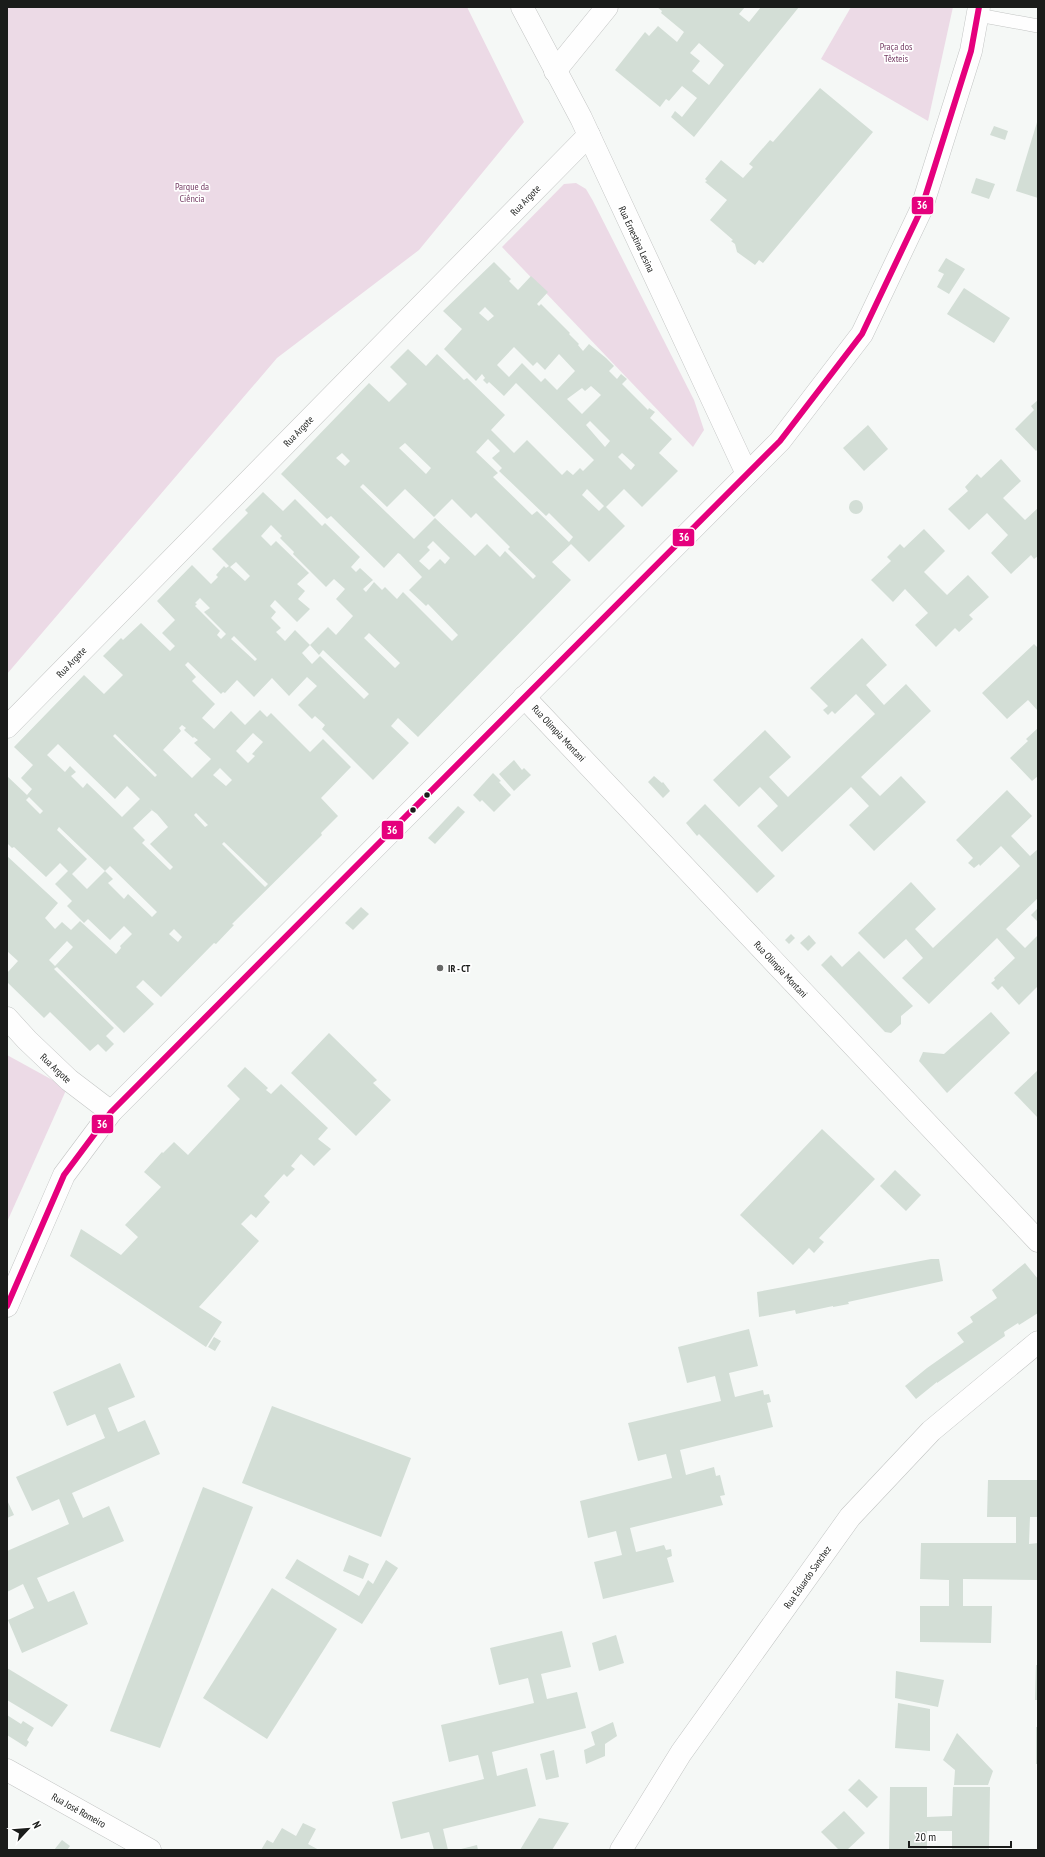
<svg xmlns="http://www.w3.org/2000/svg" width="1045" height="1857" font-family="'PT Sans Narrow',sans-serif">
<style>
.green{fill:#ecdae6}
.building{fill:#d3ded6;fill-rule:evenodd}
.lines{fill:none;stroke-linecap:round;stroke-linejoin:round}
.service-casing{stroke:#c3c5c4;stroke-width:14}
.minor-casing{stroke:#c3c5c4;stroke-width:23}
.secondary-casing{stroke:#c3c5c4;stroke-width:23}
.service{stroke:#fefefe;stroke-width:13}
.minor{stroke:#fefefe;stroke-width:22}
.secondary{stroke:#fefefe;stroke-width:22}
.bus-1-casing{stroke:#fff;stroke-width:9}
.bus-1{stroke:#e5007d;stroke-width:6}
.bus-dot{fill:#1a1c1a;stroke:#fff;stroke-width:1.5}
.poi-dot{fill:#676967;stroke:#fff;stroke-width:1.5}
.labels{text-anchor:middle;stroke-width:3.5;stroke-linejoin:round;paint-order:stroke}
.park-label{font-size:10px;fill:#753c64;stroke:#fff}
.street-label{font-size:10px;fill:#1a1c1a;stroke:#fff}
.poi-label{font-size:10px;font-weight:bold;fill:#1a1c1a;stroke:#fff;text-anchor:start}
.line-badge{stroke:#fff;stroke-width:1.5}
.badge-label{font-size:11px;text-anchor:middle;font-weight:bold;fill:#fff}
</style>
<rect width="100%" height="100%" fill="#f5f8f6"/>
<g class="green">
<path d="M7,7H467L524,122L419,250L277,358L7,674Z"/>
<path d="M851,7H953L928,121L821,59Z"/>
<path d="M576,183L586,189L593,201L694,400L704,430L693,447L502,247L564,184Z"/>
<path d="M7,1055L67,1088L7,1222Z"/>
</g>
<g class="building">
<path d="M657,7H745L739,14L749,22L761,7H799L694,137L671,117L675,111L682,117L697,98L682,86L669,101L666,99L660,107L615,70L645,32L649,36L658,26L677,42L684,32L661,13L662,11ZM699,43L724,65L709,85L692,71L700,61L690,53Z"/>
<path d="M820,88L873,132L763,263L759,260L755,265L737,252L735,244L731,241L733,240L710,220L727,200L705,182L707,181L705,179L721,160L743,178L753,167L749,164L770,140L773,142Z"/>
<path d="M1038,119V198L1016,191Z"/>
<path d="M994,126L1008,131L1005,140L990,135Z"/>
<path d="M976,178L995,184L989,199L971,193Z"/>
<path d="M946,258L965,269L949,294L937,287L944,274L938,271Z"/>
<path d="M494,262L511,279L509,281L518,290L531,276L548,292L537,304L539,306L541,304L570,333L569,334L579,344L578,345L583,351L589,344L606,358L614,366L609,371L617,379L621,374L627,379L622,384L648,410L649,408L655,412L650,418L672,439L659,453L678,471L642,507L624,489L606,507L625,526L589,562L571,544L552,562L571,580L418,737L398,718L391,726L409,743L373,780L322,729L325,725L315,716L312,719L298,705L317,686L307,677L289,696L272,678L254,697L237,680L225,693L223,692L221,694L188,662L185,665L196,677L192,681L215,704L202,718L214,729L231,711L245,725L260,710L267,717L271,713L310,752L323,739L351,767L321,798L338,816L321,833L322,835L232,924L234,925L216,944L214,943L161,997L143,980L136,987L154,1004L124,1033L57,967L54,969L114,1028L106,1036L114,1044L106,1052L98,1044L90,1051L50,1012L44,1018L7,982V973L18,961L7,951V856L58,903L45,918L55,929L62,922L71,930L80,921L116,954L121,948L120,946L132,934L124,926L110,940L88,919L84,923L67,906L72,901L55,884L68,871L60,863L46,877L14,847L12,848L7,843V776L27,795L32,789L21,778L33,765L14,747L84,675L104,694L123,675L103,656L121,638L123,640L141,623L170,651L175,646L162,633L175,620L157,601L192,565L211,584L218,577L216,575L224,566L226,568L229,566L212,549L248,513L245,510L263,492L283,511L295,499L322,526L325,523L360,557L351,567L356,572L360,568L373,580L363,589L366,592L374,582L382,590L385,587L397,599L403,592L452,641L458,635L428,604L426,606L409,590L422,577L400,554L398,553L384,568L331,516L327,519L281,474L369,383L389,402L407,384L390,367L408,349L426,366L437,354L464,380L467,378L505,415L491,430L514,453L527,440L562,475L567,470L573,475L580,468L583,471L594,460L516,383L504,396L489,382L487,384L483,380L485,378L482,374L476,381L444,349L462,329L443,311ZM485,307L494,316L488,321L479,313ZM514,347L533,366L537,362L545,370L559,354L575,371L557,390L545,378L541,382L522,363L509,377L497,365ZM591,386L601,395L582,414L567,399L582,388L585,391ZM590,421L610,441L605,447L586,425ZM488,439L500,451L492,458L502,468L499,471L546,516L549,513L573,537L569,542L537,511L532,515L493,477L498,473L476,452ZM405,443L431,468L426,474L399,448ZM342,453L350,461L345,466L336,458ZM622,453L635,465L631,470L618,457ZM363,484L387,507L405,489L434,517L452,499L471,518L476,513L510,547L508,549L536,576L533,579L505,551L500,557L487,544L475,556L435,518L414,539L360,487ZM587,489L604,506L599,511L582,495ZM271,525L282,536L280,538L294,552L293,554L326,587L334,579L345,589L336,599L353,616L336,635L328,627L310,645L295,630L285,641L276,632L281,628L271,618L276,612L270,606L275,600L297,622L310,609L298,599L305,591L297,584L309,573L276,541L271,546L261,536ZM433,541L450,558L445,564L440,559L429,570L419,561L430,550L427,547ZM236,562L250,576L245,581L230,567ZM200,598L210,608L204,612L226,634L221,639L217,635L220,631L195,606L197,604L195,603ZM369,633L400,663L395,668L364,638ZM234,636L257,659L255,661L231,639ZM310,645L319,655L323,650L369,694L364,699L320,656L312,664L302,653ZM182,725L186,728L184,730L193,738L194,737L198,740L194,743L211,759L192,778L163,750L181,731L179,728ZM253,733L263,742L252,754L255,756L248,763L236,751ZM115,734L157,775L155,777L113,736ZM58,744L115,799L127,786L140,799L122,817L87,783L83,788L71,776L76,772L70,766L65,772L47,755ZM220,768L232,780L226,786L213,775ZM29,797L43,811L40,814L26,800ZM149,808L157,814L168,827L150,844L173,867L170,870L142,843L145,840L133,828L152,810ZM196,813L208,825L205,827L194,815ZM59,827L105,871L110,866L157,912L152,917L128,894L124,899L108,883L113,879L105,871L87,889L72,874L87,859L57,830ZM224,842L268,884L265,887L222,844ZM174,929L182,937L178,942L169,934ZM67,941L73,947L55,966L49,960Z"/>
<path d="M964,288L1010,318L994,343L947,314Z"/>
<path d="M1038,400V449L1036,451L1015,429L1034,410L1031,406Z"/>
<path d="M868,425L888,449L864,471L843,448Z"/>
<path d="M1001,459L1021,481L1003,498L1025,520L1038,508V556L1034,559L1031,555L1011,574L991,553L1008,535L987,513L969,530L948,509L968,491L965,487L977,474L981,478Z"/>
<circle cx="856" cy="507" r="7"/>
<path d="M924,529L945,551L924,572L947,595L968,575L989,597L969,615L973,619L959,632L955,628L936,647L915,625L928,613L905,589L893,602L871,580L891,561L887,557L900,544L904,548Z"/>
<path d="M862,638L887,665L866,685L884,705L906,684L931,711L861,777L880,796L901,776L926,802L874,851L849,825L869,806L851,787L782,852L757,826L778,806L760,787L739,807L713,780L765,730L791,757L769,777L788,797L855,733L875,714L856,694L835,714L832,711L828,715L823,710L828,706L810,688Z"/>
<path d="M1034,644L1038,648V711L1028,700L1007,719L982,693Z"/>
<path d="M1038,728V776L1032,781L1010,758L1028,741L1026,739Z"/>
<path d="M514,760L522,770L524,768L531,775L514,791L499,774Z"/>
<path d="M493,773L501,781L499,782L511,795L494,812L482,800L480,802L473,795Z"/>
<path d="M654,776L662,783L663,782L670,791L663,798L648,782Z"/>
<path d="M1007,790L1032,816L1011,836L1030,856L1038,849V898L1006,929L1025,948L1038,935V986L1019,1005L1002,986L998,990L991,983L995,980L994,978L1015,958L997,938L929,1004L902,978L923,958L906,939L884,959L858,933L911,882L936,909L915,929L933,948L1020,866L1001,846L980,866L979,864L974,868L968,863L973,858L956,840Z"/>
<path d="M705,804L775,876L757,893L699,834L697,836L686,823Z"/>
<path d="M458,806L465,812L435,844L428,838Z"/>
<path d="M361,907L369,914L353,930L345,923Z"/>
<path d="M1038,908V922L1031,915Z"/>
<path d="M791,934L795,938L789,944L785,940Z"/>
<path d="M809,935L816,943L808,951L800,943Z"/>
<path d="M859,951L913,1006L901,1016V1024L891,1033L885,1032L821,965L831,955L842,967Z"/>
<path d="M991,1012L1010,1033L947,1093L919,1061L923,1052L944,1054Z"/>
<path d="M329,1033L377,1080L373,1083L391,1100L356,1136L291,1073Z"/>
<path d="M245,1067L268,1088L266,1090L271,1094L281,1084L328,1128L318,1139L331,1149L314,1166L301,1154L291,1166L295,1169L287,1177L284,1174L264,1196L270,1202L256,1218L251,1214L241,1224L259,1241L199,1307L222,1322L206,1347L70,1256L81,1229L121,1255L138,1237L125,1225L161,1187L144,1172L162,1152L163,1153L174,1142L188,1155L240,1099L227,1086Z"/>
<path d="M1038,1070V1118L1014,1093Z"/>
<path d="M822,1129L875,1179L819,1238L824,1242L814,1253L809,1248L793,1265L740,1215Z"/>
<path d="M895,1170L921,1195L906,1211L880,1186Z"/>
<path d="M931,1259H939L943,1281L848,1302L849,1304L833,1307V1306L796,1314L795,1310L759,1317L757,1292Z"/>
<path d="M1025,1263L1038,1279V1313L1019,1325L1018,1323L1004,1332L1005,1336L937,1383V1382L916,1399L905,1386L927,1368L964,1342L957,1333L973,1322L970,1317L997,1298L992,1290Z"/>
<path d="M749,1329L758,1366L729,1373L735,1397L763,1390L764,1395L769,1394L771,1402L767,1403L773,1427L680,1450L686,1475L714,1467L716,1476L720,1475L725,1495L720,1496L723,1505L630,1528L636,1552L664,1545L666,1550L671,1549L672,1556L667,1558L674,1582L603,1599L594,1562L622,1555L616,1531L588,1538L580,1501L672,1478L666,1454L638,1461L628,1423L721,1401L715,1376L687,1383L678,1347Z"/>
<path d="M214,1337L221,1341L215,1351L208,1347Z"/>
<path d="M120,1363L135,1397L108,1408L118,1432L145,1420L160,1454L72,1493L83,1518L109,1506L124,1541L37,1578L48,1602L74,1591L88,1624L22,1653L8,1620L34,1608L23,1584L7,1592V1551L69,1524L59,1499L32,1511L16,1477L105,1438L95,1414L67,1426L53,1392Z"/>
<path d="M272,1406L411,1458L381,1537L242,1483Z"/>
<path d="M988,1480H1038V1517H1030L1029,1544L1038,1543V1580L963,1579V1606H992L991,1643L920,1642V1606H949V1580L920,1579L921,1543H1016V1517H987Z"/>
<path d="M203,1487L253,1507L160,1748L110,1731Z"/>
<path d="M7,1500L14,1515L7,1518Z"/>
<path d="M349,1555L369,1564L363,1579L343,1571Z"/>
<path d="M297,1559L359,1596L368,1580L373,1584L386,1560L398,1568L362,1624L285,1578Z"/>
<path d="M272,1588L337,1629L267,1739L203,1698Z"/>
<path d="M562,1631L571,1667L541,1674L547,1699L577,1692L586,1728L492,1752L497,1776L527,1768L536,1806L443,1829L448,1850H434L429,1832L401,1839L392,1802L484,1779L478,1755L449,1762L441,1725L534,1703L528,1678L499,1685L490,1648Z"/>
<path d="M616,1635L624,1663L599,1671L592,1643Z"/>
<path d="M1036,1665H1038V1700H1035Z"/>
<path d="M7,1668L68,1705L52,1727L7,1700Z"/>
<path d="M896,1671L944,1680L938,1707L895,1698Z"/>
<path d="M898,1703L930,1709V1751L895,1748Z"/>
<path d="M7,1715L21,1724L23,1721L34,1728L27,1740L29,1742L26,1747L7,1735Z"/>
<path d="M613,1722L617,1736L605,1744V1756L586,1764L584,1750L595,1745L591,1732Z"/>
<rect x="1036" y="1727" width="2" height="37"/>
<path d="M957,1733L993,1771L988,1785H954L955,1770L943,1760Z"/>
<path d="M554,1750L559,1777L546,1780L540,1754Z"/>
<path d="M859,1779L878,1797L867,1808L848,1790Z"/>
<path d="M890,1787H927V1817L952,1816L953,1787H990L989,1850H952V1831H927V1850H889Z"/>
<path d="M844,1811L865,1833L847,1850H839L821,1832Z"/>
<path d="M539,1818L569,1823L552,1850H520Z"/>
<path d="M303,1823L316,1829L308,1844L319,1850H261L267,1840L273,1843L282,1828L296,1836Z"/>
<path d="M62,1840L70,1846L67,1850H54Z"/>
<path d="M477,1845L478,1850H461V1849Z"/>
</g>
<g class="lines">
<g class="service-casing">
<path id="service" d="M978,15L1038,26"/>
</g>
<g class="minor-casing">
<g id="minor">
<path d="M522,7L581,118L747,474"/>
<path d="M555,71L607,7"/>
<path d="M524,697L1038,1241"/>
<path d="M7,727L589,135"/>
<path d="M7,1018L27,1040L69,1080L111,1112"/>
<path d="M7,1770L150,1850"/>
<path d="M621,1850L681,1753L850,1517L931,1431L1038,1342"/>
</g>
</g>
<g class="secondary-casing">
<path id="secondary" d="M7,1306L64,1175L111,1112L780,441L862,334L921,210L971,51L979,7"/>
</g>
<use href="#service" class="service"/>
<use href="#minor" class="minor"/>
<use href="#secondary" class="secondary"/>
<g class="bus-1-casing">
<path id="bus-1" d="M7,1306L64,1175L111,1112L780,441L862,334L921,210L971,51L979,7"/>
</g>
<use href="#bus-1" class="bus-1"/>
</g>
<g class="bus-dot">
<circle cx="427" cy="795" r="3.5"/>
<circle cx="413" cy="810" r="3.5"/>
</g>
<circle class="poi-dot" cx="440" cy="968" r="4"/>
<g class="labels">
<g class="park-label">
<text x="896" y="50">Praça dos<tspan x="896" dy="12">Têxteis</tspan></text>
<text x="192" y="190">Parque da<tspan x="192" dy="12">Ciência</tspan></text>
</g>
<g class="street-label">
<text transform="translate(525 200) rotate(-46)" y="4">Rua Argote</text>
<text transform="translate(637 239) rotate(65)" y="4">Rua Ernestina Lesina</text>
<text transform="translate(298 431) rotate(-46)" y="4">Rua Argote</text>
<text transform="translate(71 662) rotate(-46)" y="4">Rua Argote</text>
<text transform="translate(559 733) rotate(47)" y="4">Rua Olimpia Montani</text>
<text transform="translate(781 969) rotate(47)" y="4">Rua Olimpia Montani</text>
<text transform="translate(56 1068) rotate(43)" y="4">Rua Argote</text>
<text transform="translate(807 1577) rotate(-55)" y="4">Rua Eduardo Sanchez</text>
<text transform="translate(79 1810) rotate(29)" y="4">Rua José Romeiro</text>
</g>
<g class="poi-label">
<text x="448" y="972">IR - CT</text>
</g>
</g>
<g class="line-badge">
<rect x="911" y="196" width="23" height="19" rx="4" fill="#e5007d"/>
<rect x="672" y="528" width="23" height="19" rx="4" fill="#e5007d"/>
<rect x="381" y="820" width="23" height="20" rx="4" fill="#e5007d"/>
<rect x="91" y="1114" width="23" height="20" rx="4" fill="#e5007d"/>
</g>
<g class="badge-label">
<text x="922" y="209">36</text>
<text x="684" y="541">36</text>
<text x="392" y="834">36</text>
<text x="102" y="1128">36</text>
</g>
<rect width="1045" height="1857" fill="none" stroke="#1a1c1a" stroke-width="16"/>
<g transform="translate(28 1829) rotate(64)" stroke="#ffffff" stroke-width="3" paint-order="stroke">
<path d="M0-3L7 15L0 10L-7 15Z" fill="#1a1c1a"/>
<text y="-6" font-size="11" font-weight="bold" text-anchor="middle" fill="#1a1c1a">N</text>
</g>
<path d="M909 1841v6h102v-6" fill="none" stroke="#1a1c1a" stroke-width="2"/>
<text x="915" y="1841" font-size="12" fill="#1a1c1a" stroke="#ffffff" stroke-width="3" paint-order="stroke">20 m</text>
</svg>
